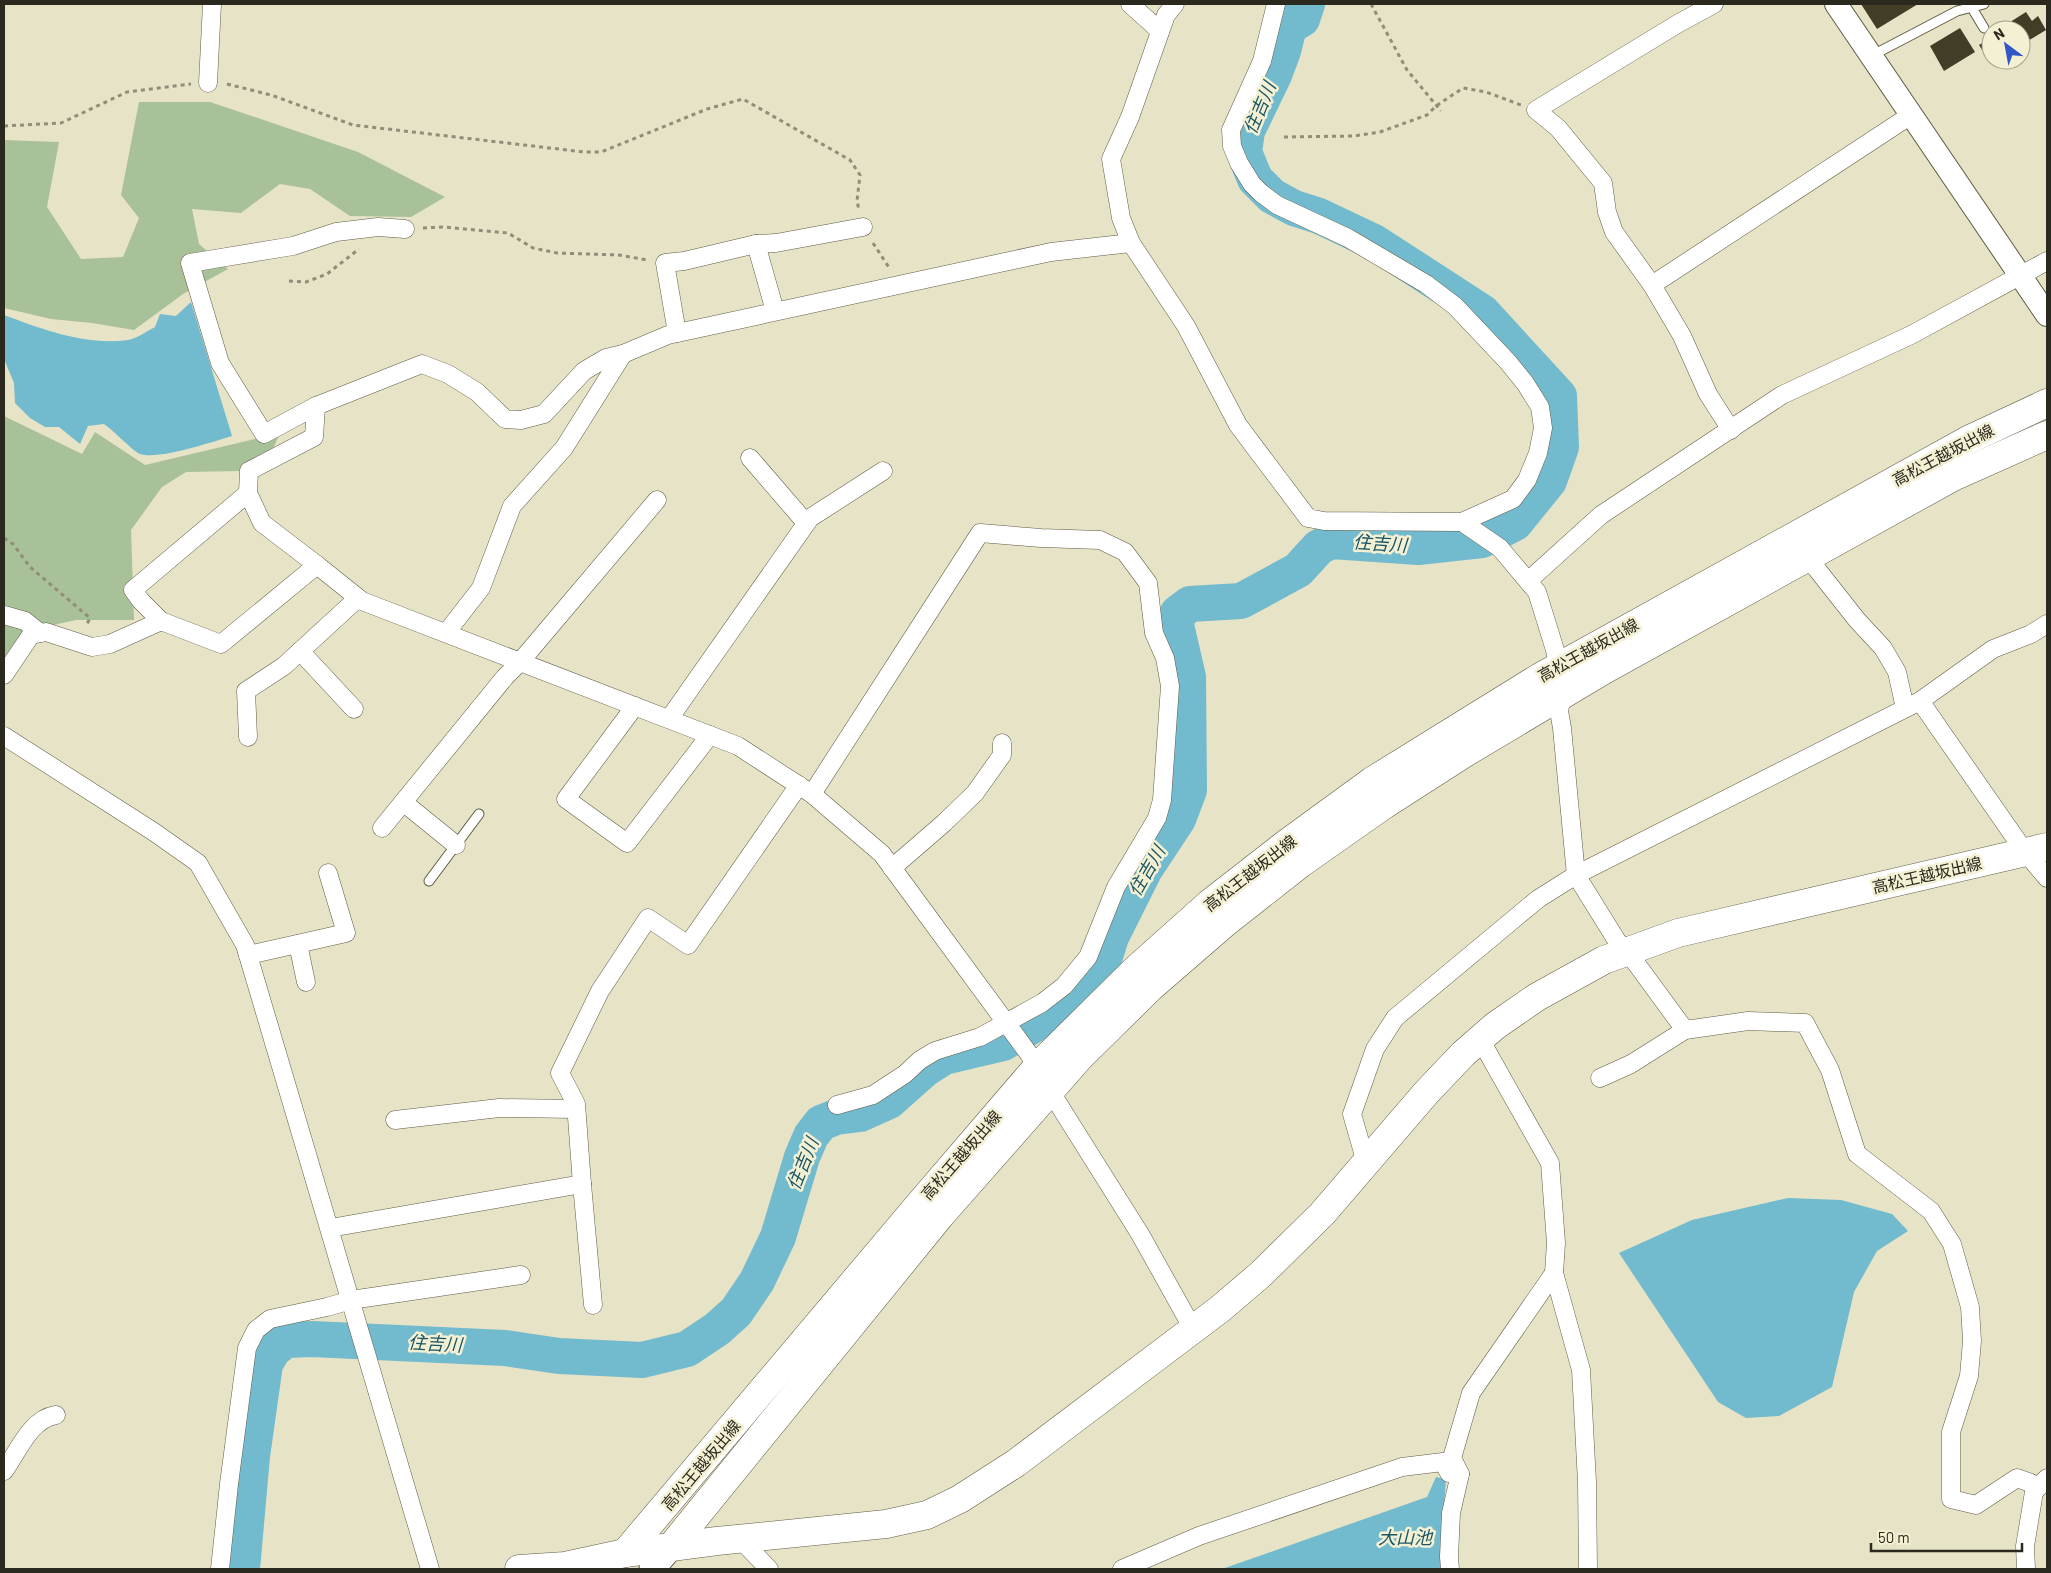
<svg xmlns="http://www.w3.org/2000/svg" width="2051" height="1573" font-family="Barlow,'Noto Sans JP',sans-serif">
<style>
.green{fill:#a8c198}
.water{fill:#72bace}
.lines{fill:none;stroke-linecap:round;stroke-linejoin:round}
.river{stroke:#72bace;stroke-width:36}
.building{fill:#413d26}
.service-casing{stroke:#605c44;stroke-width:11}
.minor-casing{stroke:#605c44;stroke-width:19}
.tertiary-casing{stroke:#605c44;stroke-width:24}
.secondary-casing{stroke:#605c44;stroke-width:27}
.primary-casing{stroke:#605c44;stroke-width:29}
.path{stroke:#908d79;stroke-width:3;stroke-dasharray:4 4;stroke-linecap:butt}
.service{stroke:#fff;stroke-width:9}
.minor{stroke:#fff;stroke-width:18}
.tertiary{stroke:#fff;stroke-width:22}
.secondary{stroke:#fff;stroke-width:25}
.primary{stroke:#fff;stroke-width:28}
.labels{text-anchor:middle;stroke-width:5;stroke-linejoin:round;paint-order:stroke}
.street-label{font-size:16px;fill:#2b291e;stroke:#f4f0d4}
.water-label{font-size:18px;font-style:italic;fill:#195665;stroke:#f4f0d4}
</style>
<rect width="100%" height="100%" fill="#e7e3c7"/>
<g class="green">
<path d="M139,102H210L358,152L445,197L411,217L350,216L310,189L280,184L241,213L192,209L199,244L228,269L183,294L134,330L92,323L51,319L4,308V140L59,142L47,207L81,259L123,257L139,218L121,195Z"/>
<path d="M4,416L82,454L95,432L145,465L280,433L272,451L239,471L186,472L162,487L131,530L134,620H76L26,631L4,660Z"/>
</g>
<g class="water">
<path d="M1284,4H1299V13L1303,4H1310L1300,32L1276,22Z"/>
<path d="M191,302L232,436C212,442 159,460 140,454C134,452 112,429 104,424L88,426L80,444L59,427H45L30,418L15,403L14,383L4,359V315C42,329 85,346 128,340C136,339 147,331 155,327L160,314L176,316Z"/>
<path d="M1788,1198L1841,1200L1892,1214L1908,1231L1877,1251L1854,1292L1832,1387L1779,1416L1746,1418L1718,1402L1619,1253L1692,1220Z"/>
<path d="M1436,1477L1446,1479L1440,1559L1442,1569H1222L1427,1497Z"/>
</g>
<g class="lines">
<path class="river" d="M242,1569L252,1456L265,1364L273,1350L286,1340L312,1339L505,1348L559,1356L642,1360L687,1349L717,1329L736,1312L757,1281L778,1237L802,1157L811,1136L821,1123L836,1117L860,1114L889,1101L925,1069L944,1057L1003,1043L1032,1026L1074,995L1102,966L1111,937L1145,869L1178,819L1189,790L1188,677L1176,625L1178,613L1190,604L1241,601L1298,570L1319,547L1332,541L1418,547L1482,540L1515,523L1549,481L1561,447L1559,396L1482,312L1374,242L1319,216L1294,208L1272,196L1255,179L1244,152L1247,131L1274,75L1283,51L1289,27L1302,19L1307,4"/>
</g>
<g class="building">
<path d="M1861,4H1918L1877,29Z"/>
<path d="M2026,12L2032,21L2038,16L2046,30L2021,45V30H2003L2009,27L2007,24Z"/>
<path d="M1960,28L1975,52L1944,71L1930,46Z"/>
<path d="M1991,38V60H1997L1991,64L1979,45Z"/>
</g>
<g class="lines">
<g class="service-casing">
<g id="service">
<path d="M1972,8L1984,28"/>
<path d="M1871,56L1957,11L1984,4"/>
<path d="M429,881L479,814"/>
</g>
</g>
<g class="minor-casing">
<g id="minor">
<path d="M1130,4L1160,31"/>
<path d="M1175,4L1166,15L1130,117L1111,159L1121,218L1131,243L1186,326L1238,425L1308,518L1324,521L1462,522L1513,499L1527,480L1538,453L1543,428L1540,407L1525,383L1508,362L1455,306L1426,284L1348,238L1277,205L1261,193L1252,184L1239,163L1232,146L1231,130L1262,61L1276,4"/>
<path d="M1714,4L1679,23L1536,110L1558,128L1603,183L1607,212L1614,232L1652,285L1682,336L1708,394L1731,430"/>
<path d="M208,83L212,4"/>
<path d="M405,229L378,227L336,232L293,246L190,263L220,363L264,434L316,406L422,364L448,374L477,392L505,419L521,420L544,414L584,371L606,358L623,354L668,335L1051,252L1131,243"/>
<path d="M756,244L775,311"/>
<path d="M1652,285L1911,115"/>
<path d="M677,333L665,263L684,261L756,244L776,243L863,227"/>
<path d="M750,458L806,523"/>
<path d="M248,493L249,471L314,437L316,406"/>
<path d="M1462,522L1500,548L1537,592L1555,650L1562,696L1559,711L1562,728L1576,875L1617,941L1627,951L1685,1030L1748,1021L1805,1023L1830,1070L1857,1154L1931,1211L1952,1244L1970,1307L1972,1341L1969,1376L1951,1432V1499L1976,1505L2017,1478L2039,1486"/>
<path d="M1807,560L1816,568L1857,620L1883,648L1897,672L1905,708"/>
<path d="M1528,581L1601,515L1782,395L1911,335L2047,261"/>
<path d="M4,615L25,621L40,633"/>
<path d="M161,621L141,601L133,590L248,493L262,523L317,565"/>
<path d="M446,633L481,588L512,506L564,448L623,354"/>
<path d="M300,651L354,709"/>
<path d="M4,675L31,635L46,632L92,647L110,644L161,621L221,644L317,565L362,601L738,746L812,794L882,854L1029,1054L1059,1105L1140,1234L1193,1329"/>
<path d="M1920,701L2025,852L2047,878"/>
<path d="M635,706L566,799L627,843L710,735"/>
<path d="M669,719L810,518L883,471"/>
<path d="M4,736L154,832L198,863L245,945L430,1569"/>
<path d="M248,737L246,691L284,666L358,598"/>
<path d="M812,794L980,533L1041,538L1100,540L1125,552L1148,583L1154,633L1165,658L1170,686L1162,800L1157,818L1116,887L1088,957L1064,986L1042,1003L980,1037L935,1051L920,1060L905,1074L873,1095L837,1105"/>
<path d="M403,802L456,845"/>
<path d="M382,828L505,677L520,662L657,500"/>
<path d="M892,868L944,823L975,793L1002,755V743"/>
<path d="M298,944L306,982"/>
<path d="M248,955L346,933L328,873"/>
<path d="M1480,1039L1550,1163L1556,1243L1554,1273L1581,1370L1587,1482L1588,1569"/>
<path d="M1600,1078L1631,1064L1685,1030"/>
<path d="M395,1120L499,1108L576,1109"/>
<path d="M1366,1163L1352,1114L1375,1049L1395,1018L1538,899L1576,875L1920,701L1993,649L2031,634L2047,624"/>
<path d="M582,1184L593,1305"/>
<path d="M330,1228L582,1184L576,1104L560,1073L600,991L648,918L688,945L799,785"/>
<path d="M4,1471C18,1452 30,1419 56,1415"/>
<path d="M740,1539L769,1569"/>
<path d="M220,1569L229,1484L247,1348L256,1330L270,1319L327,1307L351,1300L521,1275"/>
<path d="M1122,1569L1199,1536L1402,1467L1443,1462L1449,1473L1460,1474"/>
<path d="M1450,1569L1449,1557L1451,1513L1460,1474L1452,1458L1471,1393L1554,1273"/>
<path d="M2026,1569L2025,1546L2034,1492L2047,1478"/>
</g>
</g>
<g class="tertiary-casing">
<path id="tertiary" d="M1836,4L2047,315"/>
</g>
<g class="secondary-casing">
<path id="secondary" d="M652,1569L671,1547"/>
</g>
<g class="primary-casing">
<g id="primary">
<path d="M671,1547L940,1216L1051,1090L1079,1058L1150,988L1225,923L1300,864L1384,805L1465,753L1604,670L1953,477L2047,435"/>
<path d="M625,1553L922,1201L1037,1067L1135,970L1210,903L1287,843L1372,781L1540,677L1968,440L2047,403"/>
<path d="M519,1569L565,1566L625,1553L717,1541L886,1524L927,1515L960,1499L1016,1463L1220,1309L1261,1274L1322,1214L1426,1093L1463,1054L1495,1026L1537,997L1604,960L1678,933L2047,847"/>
</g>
</g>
<g class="path">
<path d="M1371,4L1407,70L1441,111"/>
<path d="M227,84L271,95L353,125L584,152H601L707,109L743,99L850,160L860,175L857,201L859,210"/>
<path d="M4,126L61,123L127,92L191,84"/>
<path d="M1284,137L1354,136L1380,132L1427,115L1436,106L1463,88L1486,92L1521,105"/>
<path d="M423,228L443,227L508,233L533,248L557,253L619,255L647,260"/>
<path d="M873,243L890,269"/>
<path d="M289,281L306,282L327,274L359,249"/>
<path d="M4,538L13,544L30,567L90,618L86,626"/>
</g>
<use href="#service" class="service"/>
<use href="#minor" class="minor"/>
<use href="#tertiary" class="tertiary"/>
<use href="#secondary" class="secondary"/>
<use href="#primary" class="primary"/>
</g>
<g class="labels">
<g class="street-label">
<text transform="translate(1943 455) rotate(-28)" y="6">高松王越坂出線</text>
<text transform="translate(1588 650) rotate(-29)" y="6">高松王越坂出線</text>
<text transform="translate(1250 873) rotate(-38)" y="6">高松王越坂出線</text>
<text transform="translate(1927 875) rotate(-13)" y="6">高松王越坂出線</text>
<text transform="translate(961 1155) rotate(-49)" y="6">高松王越坂出線</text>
<text transform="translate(701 1465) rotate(-50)" y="6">高松王越坂出線</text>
</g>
<g class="water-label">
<text transform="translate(1260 108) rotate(-67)" y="6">住吉川</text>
<text transform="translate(1380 544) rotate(4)" y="6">住吉川</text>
<text transform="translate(1147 871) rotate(-60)" y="6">住吉川</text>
<text transform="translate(803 1164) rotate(-68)" y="6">住吉川</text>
<text transform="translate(435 1344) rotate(3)" y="6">住吉川</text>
<text x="1405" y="1544">大山池</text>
</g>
</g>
<rect width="2051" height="1573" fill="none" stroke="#2b291e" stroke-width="10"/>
<g transform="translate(2006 45) rotate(328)"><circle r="24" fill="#f4f0d4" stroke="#a4a08b"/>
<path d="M0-4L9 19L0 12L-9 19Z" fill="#3357c8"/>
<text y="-8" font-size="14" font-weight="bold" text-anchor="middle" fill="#2b291e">N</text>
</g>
<path d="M1871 1543v8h151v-8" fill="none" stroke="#2b291e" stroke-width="2.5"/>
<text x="1878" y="1543" font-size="15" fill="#2b291e" stroke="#f4f0d4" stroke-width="4" paint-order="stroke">50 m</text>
</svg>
